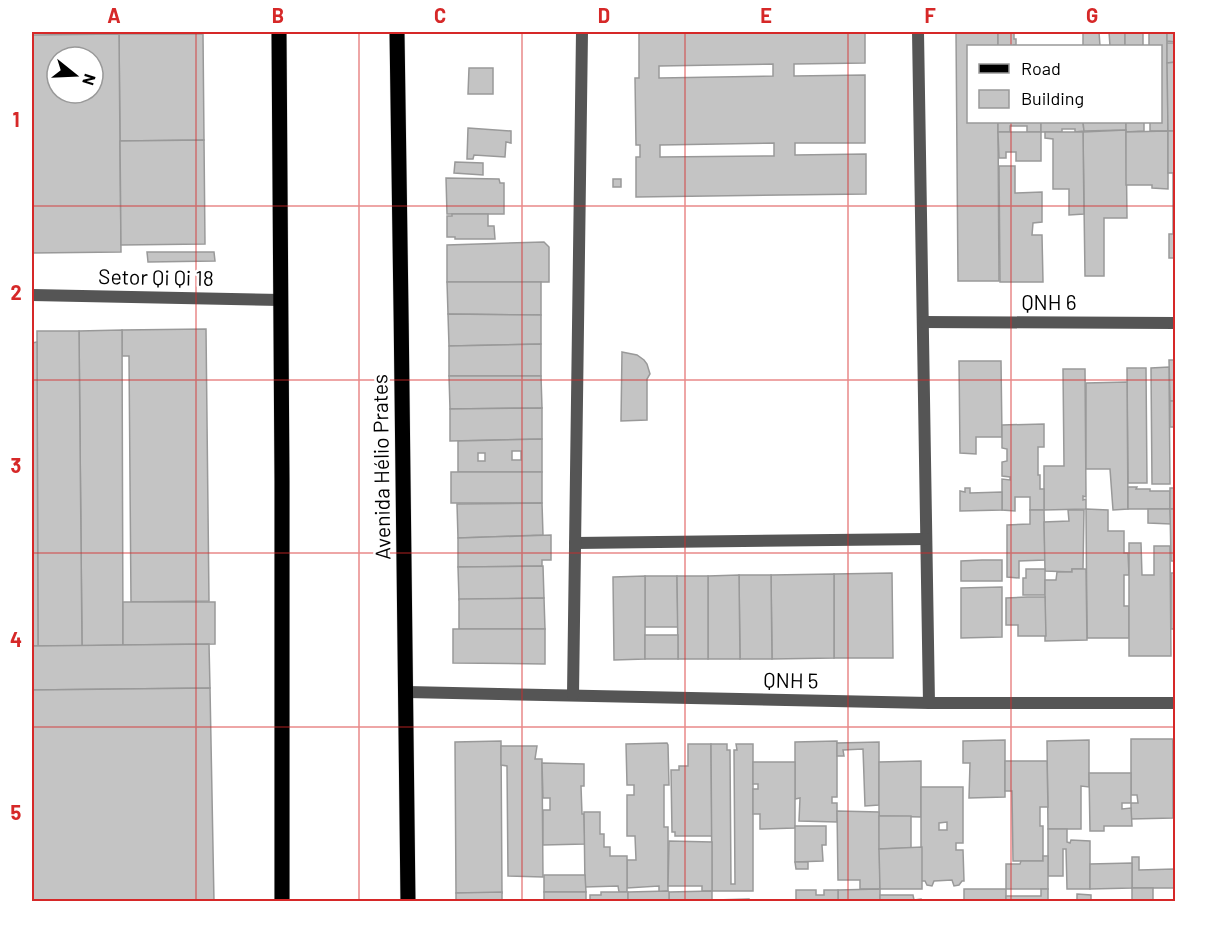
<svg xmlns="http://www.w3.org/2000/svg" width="1207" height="933" font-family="Barlow,sans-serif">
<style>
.building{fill:#c4c4c4;stroke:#999;stroke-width:1.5;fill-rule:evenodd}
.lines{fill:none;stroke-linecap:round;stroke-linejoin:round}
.primary-casing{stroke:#dbdbdb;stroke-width:16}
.street{stroke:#555;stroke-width:12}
.primary{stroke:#000;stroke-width:15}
.grid{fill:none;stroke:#d62828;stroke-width:1.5;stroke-opacity:0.55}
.labels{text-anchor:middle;stroke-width:5;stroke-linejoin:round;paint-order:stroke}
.street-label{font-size:21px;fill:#000;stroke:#fff}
.neatline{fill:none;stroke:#d62828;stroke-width:2}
.grid-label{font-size:20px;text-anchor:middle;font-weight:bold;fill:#d62828}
</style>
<rect width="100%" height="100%" fill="#fff"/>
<g class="building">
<path d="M119,32H190V35L119,34Z"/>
<path d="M639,32H865V63L794,64V76L865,75V143H795V155L866,154V194L636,197V157H640V145H636L635,78H639ZM773,64V76L659,78V66ZM774,143V156L660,157V145Z"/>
<path d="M956,32H998V46H968V122H998L999,281H958Z"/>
<path d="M998,32H1014V39H1016V45H1014V46H998Z"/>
<path d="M1083,32H1099L1100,46H1083Z"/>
<path d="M1109,32H1125V46H1110Z"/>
<rect x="1125" y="32" width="18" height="14"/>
<path d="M1149,32H1167L1168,131H1150V122H1160V46H1149Z"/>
<path d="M1167,32H1176V42L1167,41Z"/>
<path d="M119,34H203L204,140L120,141Z"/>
<path d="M119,34L121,252L32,253V35ZM57,57H93V93H57Z"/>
<path d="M1167,43H1176V62L1167,63Z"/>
<path d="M1176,62V131H1168L1167,63Z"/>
<path d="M469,68H493V94H468Z"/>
<path d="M998,122H1041V132H1027V126H1010V132H998Z"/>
<path d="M1041,122H1083L1084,131L1075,132V129H1062V132H1041Z"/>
<path d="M1083,122H1126V130L1084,131Z"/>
<path d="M1126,122H1144V131L1126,132Z"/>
<path d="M468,128L511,131V143L506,142L505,157L474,155L473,159H467Z"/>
<path d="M1126,130L1127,218H1104V276H1085L1083,132Z"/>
<path d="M1168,131V189L1152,188V185H1126V132Z"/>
<rect x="1168" y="131" width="8" height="42"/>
<path d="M998,132H1041V161H1016V152H1006V158H999Z"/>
<path d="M1045,132H1083L1084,214L1069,215V189H1053V139L1045,138Z"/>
<path d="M204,140L205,244L121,245L120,141Z"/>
<path d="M455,162L483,163V175L454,173Z"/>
<path d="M999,166H1015V193L1042,192V222L1033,223L1032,235H1042L1043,282H1000Z"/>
<path d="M1173,173H1176V258H1169V234H1173Z"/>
<path d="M446,178L499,179L500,183H504V214H447Z"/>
<rect x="613" y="179" width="8" height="8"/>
<path d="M452,214H488V226H494L495,239H455V237H447V216H452Z"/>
<path d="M544,242L549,247V282H447V245Z"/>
<path d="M147,252H214L215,261L148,262Z"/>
<path d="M447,282H541V315L448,314Z"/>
<path d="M448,314L541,315V344L449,346Z"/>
<path d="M206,329L209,601L131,602L129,356H122V330Z"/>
<path d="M122,330L123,645L82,646L79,331Z"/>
<path d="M37,331H79L82,646H38Z"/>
<path d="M37,342L38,646H32V343Z"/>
<path d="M541,344V376H449V346Z"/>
<path d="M622,352L637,355L644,360L647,364L650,374L647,379V420L621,421Z"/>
<path d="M1169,360H1176V401H1170Z"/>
<path d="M959,361H1001L1002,437H976V454L960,453Z"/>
<path d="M1169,367L1170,484H1152L1151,368Z"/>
<path d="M1127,368H1146L1147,483H1128Z"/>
<path d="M1063,369H1085L1086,497L1083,496V500L1086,499V509L1044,510V466H1064Z"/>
<path d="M449,376H541L542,408L450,409Z"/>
<path d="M1127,382L1128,509L1113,510L1110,469H1086V383Z"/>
<rect x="1170" y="401" width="6" height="26"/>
<path d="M542,408V439L450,441V409Z"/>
<path d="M1044,424V447H1038V475H1040V489H1044V510H1030V497H1015V511L1002,510V479L1010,480V477L1002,476V462L1007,461V449L1002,448V425Z"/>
<path d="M542,439V472H458V441ZM512,451H521V460H512ZM478,453H485V461H478Z"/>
<rect x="451" y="472" width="91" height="31"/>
<path d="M1128,487H1137L1136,489H1150V491H1170V509H1128Z"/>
<path d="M965,488H970V493L1002,492V510L960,511V491L965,492Z"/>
<rect x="1170" y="488" width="6" height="21"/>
<path d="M542,503L543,535L458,538L457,504Z"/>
<path d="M1086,509L1108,510V531H1124V553H1128L1129,575H1124V606H1129V638H1087Z"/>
<path d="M1148,509H1170L1171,524L1148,523Z"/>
<path d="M1170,509H1176V561H1171Z"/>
<path d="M1030,510H1044L1045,560L1019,561V578L1007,577V525L1030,524Z"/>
<path d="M1068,510H1084L1083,569H1072V572L1045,571L1044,522L1069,521Z"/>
<path d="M551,535V560H542V566L458,567V538Z"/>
<path d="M1129,543H1141L1142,575H1154V546H1170L1171,656H1129Z"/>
<path d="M982,560H1002V581H961V561Z"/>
<path d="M543,566L544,598L459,600L458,567Z"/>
<path d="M1026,569H1045V595H1023V578H1026Z"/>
<path d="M1072,569H1086L1087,640L1045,641V580H1056L1057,572H1072Z"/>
<path d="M892,573L893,658H834V574Z"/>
<rect x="1171" y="573" width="5" height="56"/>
<path d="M834,574V658L772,659L771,575Z"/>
<path d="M739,575H771L772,659H740Z"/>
<path d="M739,575L740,659H708V576Z"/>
<path d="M645,576H677L678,627H645Z"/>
<path d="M645,576V659L614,660L613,577Z"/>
<path d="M677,576H708V659H678Z"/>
<path d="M1002,587V637L961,638V588Z"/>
<path d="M1027,597H1045L1046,636H1018V625H1006V598Z"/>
<path d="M544,598L545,629H459V599Z"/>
<path d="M123,602H215V644L123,645Z"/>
<path d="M453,629H545V664L453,663Z"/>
<rect x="645" y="635" width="33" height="24"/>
<path d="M209,644L210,688L32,690V646Z"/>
<path d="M210,688L214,902H32V690Z"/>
<path d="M1131,739H1173V818L1131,819V803H1138L1137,795H1131Z"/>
<path d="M1005,740V797L969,798L970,763H963V741Z"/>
<path d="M1089,740V787L1081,786V829H1048L1047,741Z"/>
<path d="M1173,740H1176V846H1174Z"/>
<path d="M501,741L502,893H456L455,742Z"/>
<path d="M837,741V797H832V803H837V822L799,821L800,798L795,799V742Z"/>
<path d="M879,742V805L865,806L863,749L843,750L844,756H837V743Z"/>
<path d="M667,743L668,745L669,785H664V827H668V891L659,892V886L627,888V860H636L635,836H627V795H634V785H627L626,744Z"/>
<path d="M688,744H711L712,836H675V832H672L671,770H679V766H688Z"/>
<path d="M711,744H727V750H730L731,884H735L734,750H737L736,744H753V891H712Z"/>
<path d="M501,746H537L535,759H542L543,877L508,876L507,766L501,765Z"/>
<path d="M921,761V817L879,816V762Z"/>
<path d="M1005,761H1047L1048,807H1040V826H1043V861H1013L1012,791H1005Z"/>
<path d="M753,762H795V828L760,829V814H753V789H758V784H753Z"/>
<path d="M542,763L584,764V786H581L582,814H584L585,844L543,845V810H550V798H543Z"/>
<path d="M1089,773H1131V803H1122V809L1131,808L1132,826H1104V831H1090Z"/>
<path d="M921,787H963V843H956V850H963L964,881H962L959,885L954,886L952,880L934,881L932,886L927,885L925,881H921ZM947,822V830H939V823Z"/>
<path d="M837,811L879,812L880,889H860V880H838Z"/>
<path d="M584,812H600V834H604V847H610V856H627V892H619L618,886L585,887Z"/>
<path d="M879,816H911V848L879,849Z"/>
<path d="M795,826H826V845H822L823,861L795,862Z"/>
<path d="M1048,829H1067V842L1070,843L1071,840L1090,841V889H1067L1066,849H1063V876H1048Z"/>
<path d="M669,841L712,842V891H702V886H668Z"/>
<path d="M922,847V889H880L879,849Z"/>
<rect x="1174" y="851" width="2" height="37"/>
<path d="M1043,856H1048V889H1006V864H1020L1021,861H1043Z"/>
<path d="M1132,857H1139V870L1174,869V888H1132Z"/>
<path d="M795,862H808V869H796Z"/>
<path d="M1132,863V888L1090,889V864Z"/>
<path d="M544,875H585L586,892H544Z"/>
<rect x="1132" y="888" width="21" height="14"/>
<path d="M880,889V902H838V890Z"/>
<rect x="964" y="889" width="42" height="13"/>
<path d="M1041,889H1048V902H1006V896H1041Z"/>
<path d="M796,890H816V895H824V890H838V902H796Z"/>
<path d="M712,891V902H669V892Z"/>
<path d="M502,892V902H456V893Z"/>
<rect x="544" y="892" width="42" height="10"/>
<path d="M601,892H628V902H590V895H601Z"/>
<path d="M628,892L668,891L669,892V902H628Z"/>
<path d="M1077,894L1091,895V902H1077Z"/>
<path d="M880,895H913L914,900L921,899V902H880Z"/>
<path d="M749,899V902H715V900Z"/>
</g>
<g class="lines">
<g class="primary-casing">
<g id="primary">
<path d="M279,32L282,481V902"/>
<path d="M397,32C401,322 406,611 408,902"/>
</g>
</g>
<g class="street">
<path d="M918,32L929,703"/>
<path d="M32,295L281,300"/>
<path d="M923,322L1176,323"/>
<path d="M575,543L926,539"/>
<path d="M407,692L929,703H1176"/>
<path d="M573,695L582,32"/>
</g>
<use href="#primary" class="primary"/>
</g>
<path class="grid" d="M196,32V902M359,32V902M522,32V902M685,32V902M848,32V902M1011,32V46M1011,122V902M32,206H1176M32,380H1176M32,553H1176M32,727H1176"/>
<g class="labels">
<g class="street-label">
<text transform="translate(156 278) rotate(1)" y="7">Setor Qi Qi 18</text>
<text x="1049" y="310">QNH 6</text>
<text transform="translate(382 467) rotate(-91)" y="7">Avenida Hélio Prates</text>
<text transform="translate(791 681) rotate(1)" y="7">QNH 5</text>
</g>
</g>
<rect width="1207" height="933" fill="none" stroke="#ffffff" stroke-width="66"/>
<rect x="967" y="45" width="195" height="78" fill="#ffffff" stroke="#999999" stroke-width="1.5"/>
<rect x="979" y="64" width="30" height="9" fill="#000000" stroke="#999999" stroke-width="1.5"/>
<text x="1021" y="75" font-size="18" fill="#000000">Road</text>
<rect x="979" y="90" width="30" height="18" fill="#c4c4c4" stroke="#999999" stroke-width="1.5"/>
<text x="1021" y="105" font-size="18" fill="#000000">Building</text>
<g transform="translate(75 75) rotate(108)"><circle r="28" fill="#ffffff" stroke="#999999" stroke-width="1.5"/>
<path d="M0-4.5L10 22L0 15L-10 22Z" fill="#000000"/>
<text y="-9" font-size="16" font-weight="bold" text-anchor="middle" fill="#000000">N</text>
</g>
<rect x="33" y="33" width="1141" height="867" class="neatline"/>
<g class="grid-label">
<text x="114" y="23">A</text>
<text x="278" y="23">B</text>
<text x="440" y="23">C</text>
<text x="604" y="23">D</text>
<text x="766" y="23">E</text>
<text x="930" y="23">F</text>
<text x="1092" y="23">G</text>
<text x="16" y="127">1</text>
<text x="16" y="300">2</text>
<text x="16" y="473">3</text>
<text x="16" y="647">4</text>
<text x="16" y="820">5</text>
</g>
</svg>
